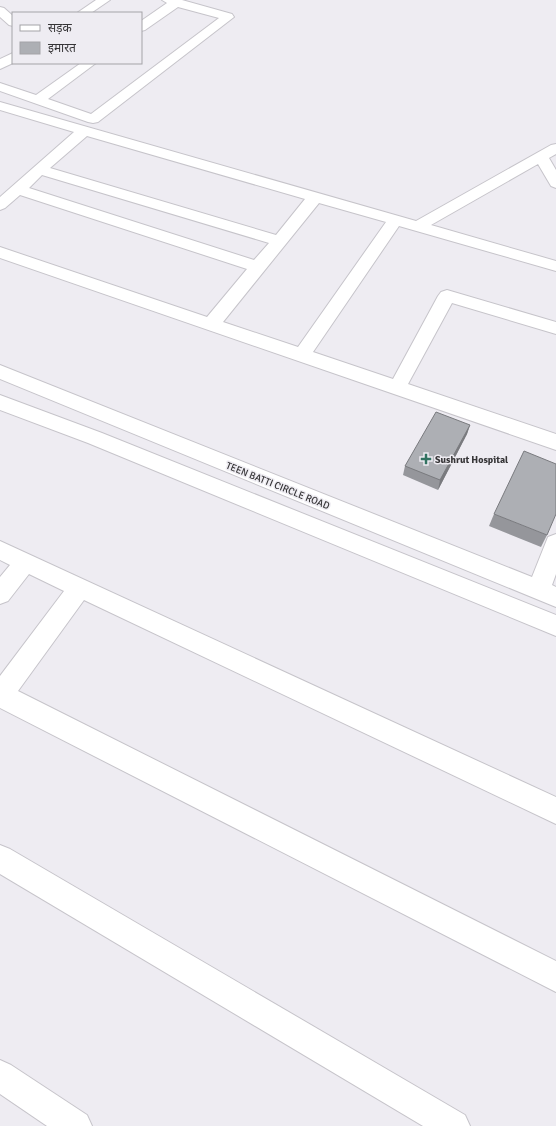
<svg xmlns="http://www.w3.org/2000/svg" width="556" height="1126" font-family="Signika,'Noto Sans Devanagari',sans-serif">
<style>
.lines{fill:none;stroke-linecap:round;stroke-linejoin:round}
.minor-casing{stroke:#c6c4ca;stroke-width:2}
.minor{fill:#fff;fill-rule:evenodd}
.wall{fill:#95969b}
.shaded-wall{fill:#797a7e}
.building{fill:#adafb4;stroke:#797a7e}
.poi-dot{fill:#327261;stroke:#eeecf2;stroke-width:1.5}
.labels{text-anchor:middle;stroke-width:3;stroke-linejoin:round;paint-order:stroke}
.poi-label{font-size:10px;font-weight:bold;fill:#363537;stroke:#eeecf2;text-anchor:start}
.street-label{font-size:10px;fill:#363537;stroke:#eeecf2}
</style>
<rect width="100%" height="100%" fill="#eeecf2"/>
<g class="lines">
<g class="minor-casing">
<g id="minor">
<path d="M96,0H110L91,13H77Z"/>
<path d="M162,0H182L232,14L234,17L98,122L93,123L88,122L0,91V83L36,95L81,63H96L48,99L91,114L219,18L178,7L145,30L141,31V21L167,3Z"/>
<path d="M0,7L4,8L13,16V26L9,25L0,17Z"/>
<path d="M13,53V63L0,69V59Z"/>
<path d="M0,102L416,221L551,145L556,144V154L549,158L556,170V188L551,186L538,164L431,225L556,261V271L399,226L313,352L393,379L438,296L441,292L447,290L556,322V334L452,303L408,384L556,434V450L0,258V247L207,317L247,269L20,195L5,208L0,210V197L74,132L0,110ZM87,136L305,199L276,235L50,168ZM42,175L269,243L254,260L29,188ZM319,203L386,222L298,347L223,322Z"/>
<path d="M0,365L532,577L548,537L556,534V574L552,585L556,587V607L0,379Z"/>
<path d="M0,395L102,433L556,615V636L88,443L0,410Z"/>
<path d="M0,541L556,797V824L84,600L18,691L556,961V992L0,708V676L64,591L29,574L8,601L0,604V577L10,565L0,560Z"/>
<path d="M0,845L10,849L465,1115L470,1126H423L0,874Z"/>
<path d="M0,1060L11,1065L87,1115L92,1126H47L0,1094Z"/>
</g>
</g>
<use href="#minor" class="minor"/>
</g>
<g class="wall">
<path d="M470,425L467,434L438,490L403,475L405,466Z"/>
<path d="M494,514L547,535L541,547L489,526Z"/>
</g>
<path class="shaded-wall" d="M470,425L467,434L438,490L440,480Z"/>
<g class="building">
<path d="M436,412L470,425L440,480L405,466Z"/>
<path d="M524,451L556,464V514L547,535L494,514Z"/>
</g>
<path class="poi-dot" d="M424 453h4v4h4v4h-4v4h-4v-4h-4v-4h4z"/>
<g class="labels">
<g class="poi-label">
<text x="435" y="463">Sushrut Hospital</text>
</g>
<g class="street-label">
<text transform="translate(278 485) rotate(22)" y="4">TEEN BATTI CIRCLE ROAD</text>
</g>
</g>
<rect x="12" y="12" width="130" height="52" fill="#eeecf2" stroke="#a4a3a7"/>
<rect x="20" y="25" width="20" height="6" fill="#ffffff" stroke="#a4a3a7"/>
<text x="48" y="32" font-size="12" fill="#363537">सड़क</text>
<rect x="20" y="42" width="20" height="12" fill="#adafb4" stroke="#a4a3a7"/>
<text x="48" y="52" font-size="12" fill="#363537">इमारत</text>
</svg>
